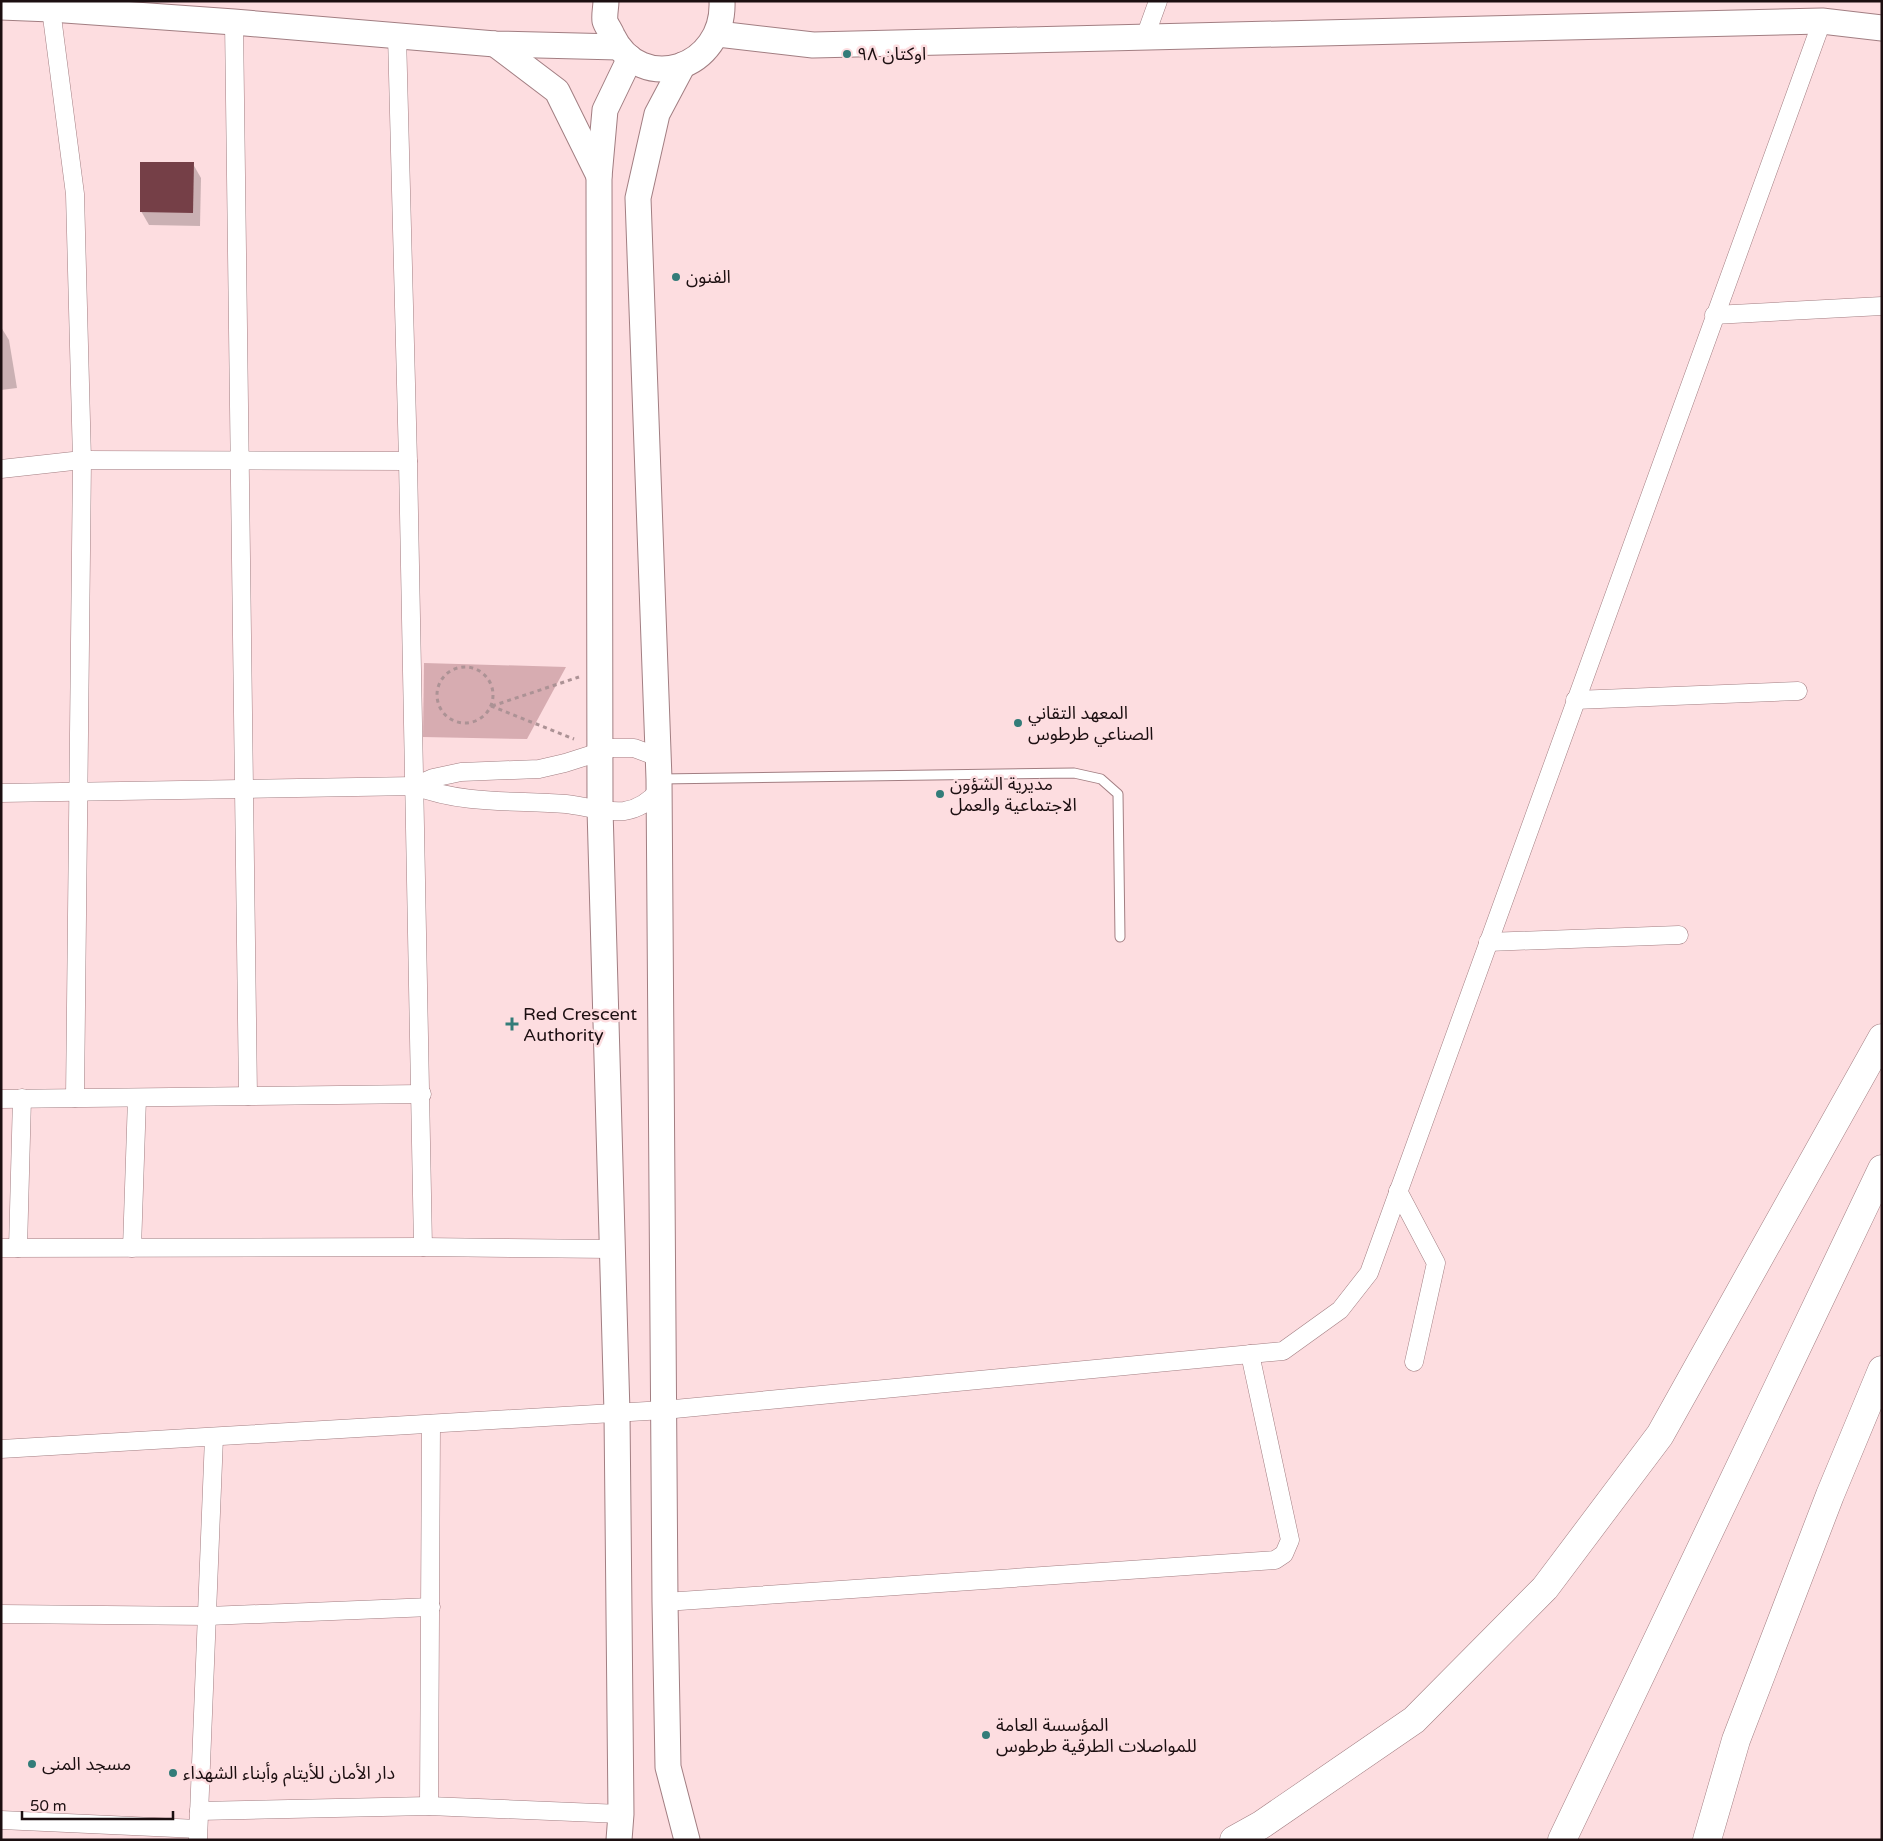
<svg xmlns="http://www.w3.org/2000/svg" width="1883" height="1841" font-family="'Varela Round','Noto Sans Arabic',sans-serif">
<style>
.green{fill:#d7acb1}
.shadow{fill:#0003}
.building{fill:#753f47}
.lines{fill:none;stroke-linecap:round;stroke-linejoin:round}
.lane-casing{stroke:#a27e82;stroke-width:11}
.street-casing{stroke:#a27e82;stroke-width:19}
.secondary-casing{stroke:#a27e82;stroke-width:27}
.highway-casing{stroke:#a27e82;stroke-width:29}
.path{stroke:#ac9295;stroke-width:3;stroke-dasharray:4 4;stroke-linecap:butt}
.lane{stroke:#fff;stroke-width:9}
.street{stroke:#fff;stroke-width:18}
.secondary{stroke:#fff;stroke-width:25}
.highway{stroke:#fff;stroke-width:28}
.poi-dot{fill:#337c79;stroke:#fddde0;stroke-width:2}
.labels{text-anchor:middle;stroke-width:5;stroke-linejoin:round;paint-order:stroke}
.poi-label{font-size:18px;fill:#1c0f11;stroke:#fddde0;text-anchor:start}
</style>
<rect width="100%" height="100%" fill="#fddde0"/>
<path class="green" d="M424,663L566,667L527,739L423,737Z"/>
<g class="shadow">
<path d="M193,164L201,178L200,226L149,225L141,211Z"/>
<path d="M1,327L9,340L17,388L1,390Z"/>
</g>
<path class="building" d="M140,162H194L193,213L140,212Z"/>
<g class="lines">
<g class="lane-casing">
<path id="lane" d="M660,779L1074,773L1101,779L1118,794L1120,937"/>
</g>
<g class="street-casing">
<g id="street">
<path d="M51,9L75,194L82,460L75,1098"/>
<path d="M234,22L248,1096"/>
<path d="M397,35L408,461L423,1247"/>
<path d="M1145,37L1158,1"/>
<path d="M1714,315L1882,306"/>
<path d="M1,469L82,460L408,461"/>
<path d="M1575,700L1798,691"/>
<path d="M415,786L433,778L461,772L539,769L565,763L612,748H634L658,757"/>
<path d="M1,793L415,786C465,805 514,800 566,804C585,806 605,813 624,811C638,809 650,801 659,790"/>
<path d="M1488,942L1679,935"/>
<path d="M1,1099L422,1094"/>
<path d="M1398,1191L1436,1263L1414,1362"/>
<path d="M1,1248L423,1247L612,1249"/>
<path d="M18,1248L22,1098"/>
<path d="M132,1248L137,1098"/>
<path d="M1,1449L664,1410L1283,1351L1340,1310L1369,1273L1822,21"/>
<path d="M665,1602L1275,1560L1284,1554L1290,1540L1250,1354"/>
<path d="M1,1614L208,1616L431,1607"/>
<path d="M429,1806L431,1424"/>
<path d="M199,1811L429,1806L621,1814"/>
<path d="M1,1820L198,1829"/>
<path d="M198,1840L214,1437"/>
</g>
</g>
<g class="secondary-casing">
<g id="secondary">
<path d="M606,1C606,7 604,15 605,21C606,25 610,30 612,35C641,96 725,69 722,1"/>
<path d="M1,7L51,9L234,22L495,44L618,47"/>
<path d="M718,34L813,45L1822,21L1882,28"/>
<path d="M495,44L557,91L599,176"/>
<path d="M683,65L657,114L638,198L659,779L665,1602L668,1767L687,1840"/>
<path d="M619,1840L621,1814L617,1413L600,809L599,177L605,110L630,58"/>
</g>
</g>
<g class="highway-casing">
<g id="highway">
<path d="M1234,1840L1261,1825L1414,1720L1545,1588L1660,1435L1882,1038"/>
<path d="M1562,1840L1882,1169"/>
<path d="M1707,1840L1736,1740L1830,1495L1882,1370"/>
</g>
</g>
<g class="path">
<circle cx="465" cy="695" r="28"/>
<path d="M491,706L574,739"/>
<path d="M492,706L579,677"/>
</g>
<use href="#lane" class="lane"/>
<use href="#street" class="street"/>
<use href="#secondary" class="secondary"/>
<use href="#highway" class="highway"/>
</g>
<g class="poi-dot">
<circle cx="847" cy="54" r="5"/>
<circle cx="676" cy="277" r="5"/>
<circle cx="1018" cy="723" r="5"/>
<circle cx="940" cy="794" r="5"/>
<path d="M509.5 1016.5h5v5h5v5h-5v5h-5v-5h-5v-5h5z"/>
<circle cx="986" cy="1735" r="5"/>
<circle cx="32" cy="1764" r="5"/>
<circle cx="173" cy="1773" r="5"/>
</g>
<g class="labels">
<g class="poi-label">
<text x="857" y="60">اوكتان ٩٨</text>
<text x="686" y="283">الفنون</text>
<text x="1028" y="719">المعهد التقاني<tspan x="1028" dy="21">الصناعي طرطوس</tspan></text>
<text x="950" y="790">مديرية الشؤون<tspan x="950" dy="21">الاجتماعية والعمل</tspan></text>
<text x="523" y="1020">Red Crescent<tspan x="523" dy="21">Authority</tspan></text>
<text x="996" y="1731">المؤسسة العامة<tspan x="996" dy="21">للمواصلات الطرقية طرطوس</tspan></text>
<text x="42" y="1770">مسجد المنى</text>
<text x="183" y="1779">دار الأمان للأيتام وأبناء الشهداء</text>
</g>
</g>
<rect width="1883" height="1841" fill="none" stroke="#1c0f11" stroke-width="5"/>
<path d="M22 1811v8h151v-8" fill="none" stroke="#1c0f11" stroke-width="2.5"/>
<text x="30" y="1811" font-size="15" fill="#1c0f11" stroke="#fddde0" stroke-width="4" paint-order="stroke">50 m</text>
</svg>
